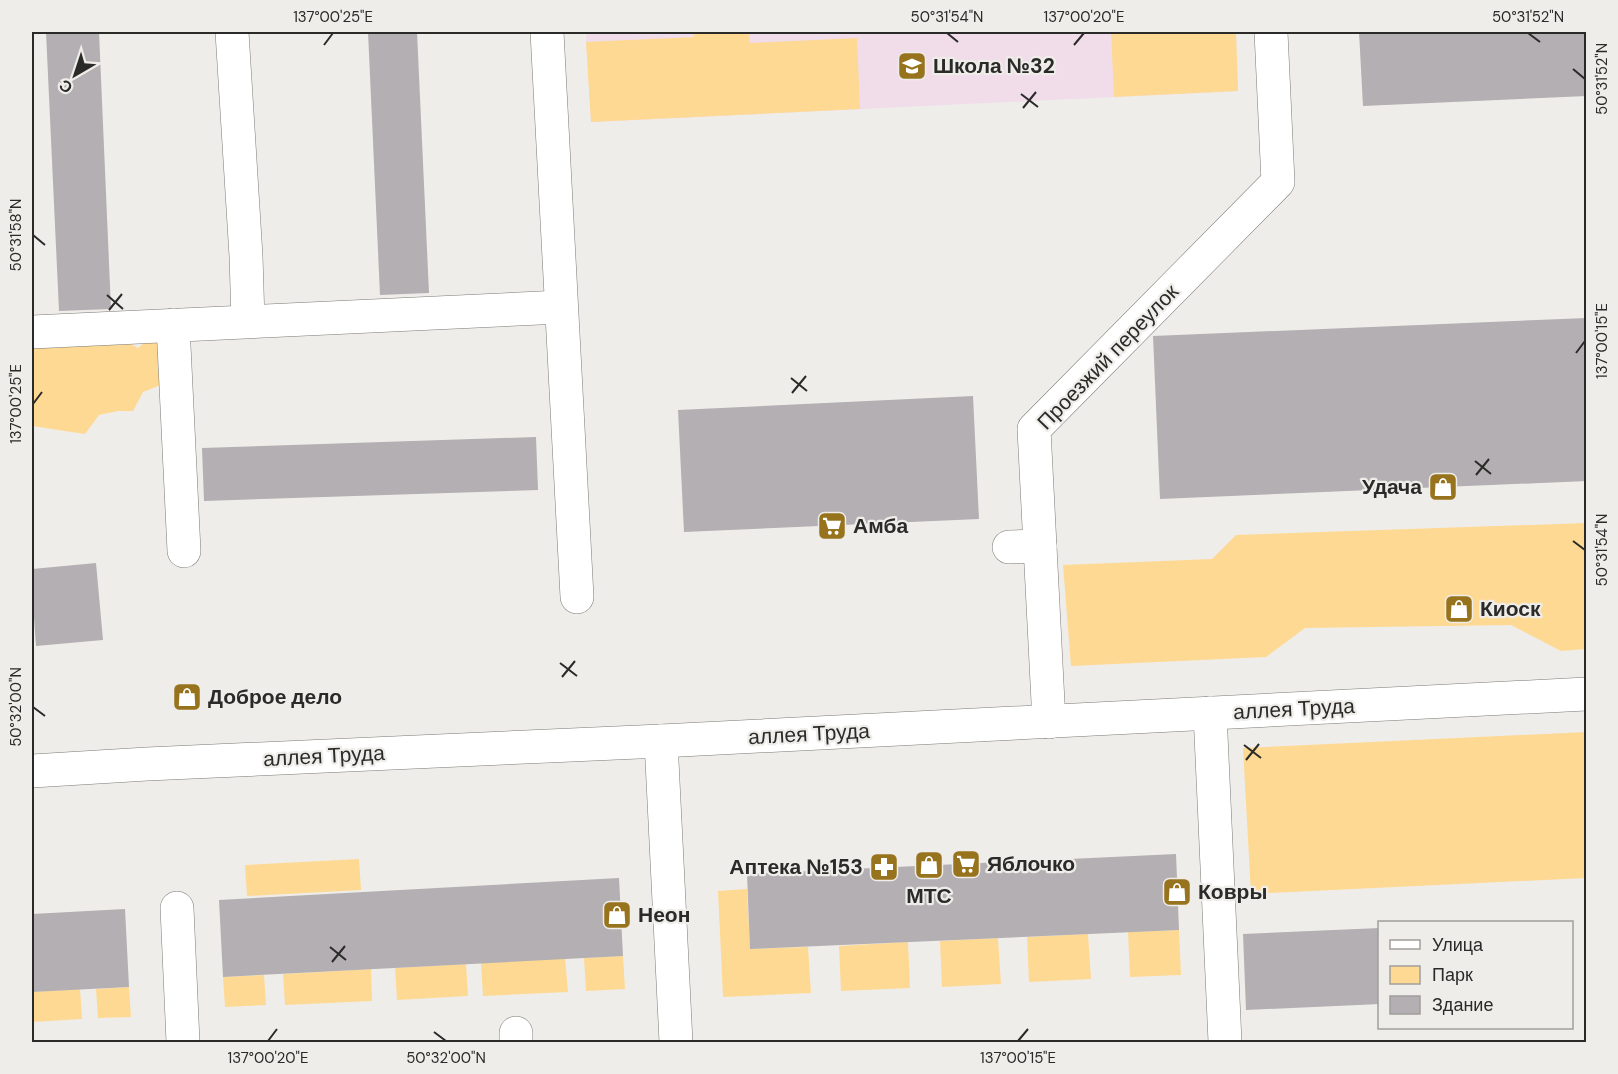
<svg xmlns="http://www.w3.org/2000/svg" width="1618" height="1074" font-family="'DM Sans',sans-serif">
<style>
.education{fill:#f1dcea}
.green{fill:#fed993}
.building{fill:#b3afb2}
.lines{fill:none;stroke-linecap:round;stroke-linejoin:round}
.minor-casing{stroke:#7c7a76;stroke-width:34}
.minor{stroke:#fff;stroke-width:33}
.ticks{fill:none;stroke:#2a2a28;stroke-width:2}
.labels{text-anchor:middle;stroke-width:4.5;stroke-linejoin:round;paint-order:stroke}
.poi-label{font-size:21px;font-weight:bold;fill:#2a2a28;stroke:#efede9;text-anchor:start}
.street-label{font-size:21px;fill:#2a2a28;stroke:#efede9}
.neatline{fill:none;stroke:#2a2a28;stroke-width:2}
.ticks-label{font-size:15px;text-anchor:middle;fill:#2a2a28}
</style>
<rect width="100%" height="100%" fill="#efede9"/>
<path class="education" d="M586,32H1236L1238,91L591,122Z"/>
<g class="green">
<path d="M694,32H749L750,43L857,38L860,109L591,122L586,42L694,37Z"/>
<path d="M1111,32H1236L1238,91L1114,97Z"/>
<path d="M148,340L157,342L161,385L143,392L133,411H118L99,415L85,434L32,426V342L129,343L138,348Z"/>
<path d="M1586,523V649L1561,651L1511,625L1305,628L1266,657L1071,666L1063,565L1212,559L1236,535Z"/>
<path d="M1586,732V878L1251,894L1243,748Z"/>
<path d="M359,859L361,890L247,896L245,865Z"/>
<path d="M747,889L750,949L808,947L811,993L723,997L718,891Z"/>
<path d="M1179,930L1181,975L1130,977L1128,932Z"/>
<path d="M1088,934L1091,979L1029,982L1027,937Z"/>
<path d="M998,938L1001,984L942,987L940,941Z"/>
<path d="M908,942L910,988L841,991L839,946Z"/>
<path d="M623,956L625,989L586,991L584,958Z"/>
<path d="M565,958L568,992L483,996L481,963Z"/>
<path d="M466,964L468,996L397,1000L395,968Z"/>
<path d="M371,969L372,1001L285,1005L283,974Z"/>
<path d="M264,975L266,1005L225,1007L223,977Z"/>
<path d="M129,987L131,1017L98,1018L96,989Z"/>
<path d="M80,989L82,1019L32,1022V992Z"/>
</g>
<g class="building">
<path d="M46,32H99L111,309L59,311Z"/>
<path d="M368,32H417L429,293L380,295Z"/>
<path d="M1359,32H1587V96L1363,106Z"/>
<path d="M1587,318V481L1160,499L1153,336Z"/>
<path d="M973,396L979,519L684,532L678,410Z"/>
<path d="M536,437L538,490L204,501L202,448Z"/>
<path d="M96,563L103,640L36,646L32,589V569Z"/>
<path d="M1176,854L1179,930L750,949L747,874Z"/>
<path d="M619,878L623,956L223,977L219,900Z"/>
<path d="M125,909L129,987L32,992V914Z"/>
<path d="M1380,928V1004L1246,1010L1243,934Z"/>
</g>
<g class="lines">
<g class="minor-casing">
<g id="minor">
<path d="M232,32L246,256L248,321"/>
<path d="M547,32L577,597"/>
<path d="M173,325L184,551"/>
<path d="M32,332L561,307"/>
<path d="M1009,547L1040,546"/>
<path d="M1210,713L1225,1042"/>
<path d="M1049,722L1034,429L1278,182L1271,32"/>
<path d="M661,741L676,1042"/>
<path d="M32,771L147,764L661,741L1586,694"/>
<path d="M177,908L183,1042"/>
<path d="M516,1033V1042"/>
</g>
</g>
<use href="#minor" class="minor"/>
</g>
<path class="ticks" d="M947,33L958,42M1528,33L1540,42M324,45L333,33M1074,45L1084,33M1573,69L1585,79M1021,94L1038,107M1023,108L1036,92M33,235L45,245M107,295L123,309M109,310L122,294M1576,353L1585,341M791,378L807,391M792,393L806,376M33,404L42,392M1475,461L1491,474M1476,475L1489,459M1573,541L1585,550M560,663L577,676M562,677L575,661M33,707L45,716M1244,745L1261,758M1246,760L1259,744M330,947L346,960M332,962L345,946M434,1032L446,1041M268,1041L277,1029M1018,1041L1028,1029"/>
<defs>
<g id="school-square" transform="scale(1.5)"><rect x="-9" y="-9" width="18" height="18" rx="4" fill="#98731d" stroke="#efede9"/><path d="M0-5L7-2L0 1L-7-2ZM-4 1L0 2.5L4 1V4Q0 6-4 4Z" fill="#fff"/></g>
<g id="shop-square" transform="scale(1.5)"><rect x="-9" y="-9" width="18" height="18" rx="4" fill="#98731d" stroke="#efede9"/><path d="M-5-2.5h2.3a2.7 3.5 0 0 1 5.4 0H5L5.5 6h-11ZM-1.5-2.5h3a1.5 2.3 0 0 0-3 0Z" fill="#fff"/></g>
<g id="supermarket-square" transform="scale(1.5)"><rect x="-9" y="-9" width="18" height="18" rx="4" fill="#98731d" stroke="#efede9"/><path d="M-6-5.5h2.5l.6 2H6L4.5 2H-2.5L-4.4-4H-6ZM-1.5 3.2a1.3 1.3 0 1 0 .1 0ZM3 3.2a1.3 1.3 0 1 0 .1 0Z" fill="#fff"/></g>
<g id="pharmacy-square" transform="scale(1.5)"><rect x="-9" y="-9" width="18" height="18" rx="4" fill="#98731d" stroke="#efede9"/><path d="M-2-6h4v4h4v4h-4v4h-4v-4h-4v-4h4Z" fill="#fff"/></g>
</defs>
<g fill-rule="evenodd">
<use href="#school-square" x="912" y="66"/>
<use href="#shop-square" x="1443" y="487"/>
<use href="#supermarket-square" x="832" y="526"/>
<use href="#shop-square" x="1459" y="609"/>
<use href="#shop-square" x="187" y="697"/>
<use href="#supermarket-square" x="966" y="864"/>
<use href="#shop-square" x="929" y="865"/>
<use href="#pharmacy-square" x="884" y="867"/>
<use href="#shop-square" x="1177" y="892"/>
<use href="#shop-square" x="617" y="915"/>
</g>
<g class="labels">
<g class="poi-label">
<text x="933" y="73">Школа №32</text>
<text x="1422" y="494" text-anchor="end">Удача</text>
<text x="853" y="533">Амба</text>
<text x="1480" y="616">Киоск</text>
<text x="208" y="704">Доброе дело</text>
<text x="987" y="871">Яблочко</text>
<text x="863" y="874" text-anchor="end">Аптека №153</text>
<text x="1198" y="899">Ковры</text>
<text x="929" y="903" text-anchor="middle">МТС</text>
<text x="638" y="922">Неон</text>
</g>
<g class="street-label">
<text transform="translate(1108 357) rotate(-46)" y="7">Проезжий переулок</text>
<text transform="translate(1294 709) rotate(-3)" y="7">аллея Труда</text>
<text transform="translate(809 734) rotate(-3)" y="7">аллея Труда</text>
<text transform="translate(324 756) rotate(-3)" y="7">аллея Труда</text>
</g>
</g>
<rect width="1618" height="1074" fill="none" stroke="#efede9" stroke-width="66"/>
<rect x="1378" y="921" width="195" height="108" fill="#efede9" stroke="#a09f9c" stroke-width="1.5"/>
<rect x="1390" y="940" width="30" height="9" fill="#ffffff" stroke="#a09f9c" stroke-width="1.5"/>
<text x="1432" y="951" font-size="18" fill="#2a2a28">Улица</text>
<rect x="1390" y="966" width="30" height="18" fill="#fed993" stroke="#a09f9c" stroke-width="1.5"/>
<text x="1432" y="981" font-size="18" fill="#2a2a28">Парк</text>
<rect x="1390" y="996" width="30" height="18" fill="#b3afb2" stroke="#a09f9c" stroke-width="1.5"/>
<text x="1432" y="1011" font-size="18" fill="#2a2a28">Здание</text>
<g transform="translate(75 75) rotate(219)" stroke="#efede9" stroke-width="4.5" paint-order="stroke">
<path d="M0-4.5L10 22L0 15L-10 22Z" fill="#2a2a28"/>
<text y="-9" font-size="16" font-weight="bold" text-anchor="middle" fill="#2a2a28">С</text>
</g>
<rect x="33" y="33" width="1552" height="1008" class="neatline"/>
<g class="ticks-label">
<text x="333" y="22">137°00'25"E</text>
<text x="947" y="22">50°31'54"N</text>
<text x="1084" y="22">137°00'20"E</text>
<text x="1528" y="22">50°31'52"N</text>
<text transform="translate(1602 79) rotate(-90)" y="5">50°31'52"N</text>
<text transform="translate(16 235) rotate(-90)" y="5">50°31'58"N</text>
<text transform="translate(1602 341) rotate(-90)" y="5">137°00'15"E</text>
<text transform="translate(16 404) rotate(-90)" y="5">137°00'25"E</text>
<text transform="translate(1602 550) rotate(-90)" y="5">50°31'54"N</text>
<text transform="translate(16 707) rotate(-90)" y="5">50°32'00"N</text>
<text x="268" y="1063">137°00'20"E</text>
<text x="446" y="1063">50°32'00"N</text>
<text x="1018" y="1063">137°00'15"E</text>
</g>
</svg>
